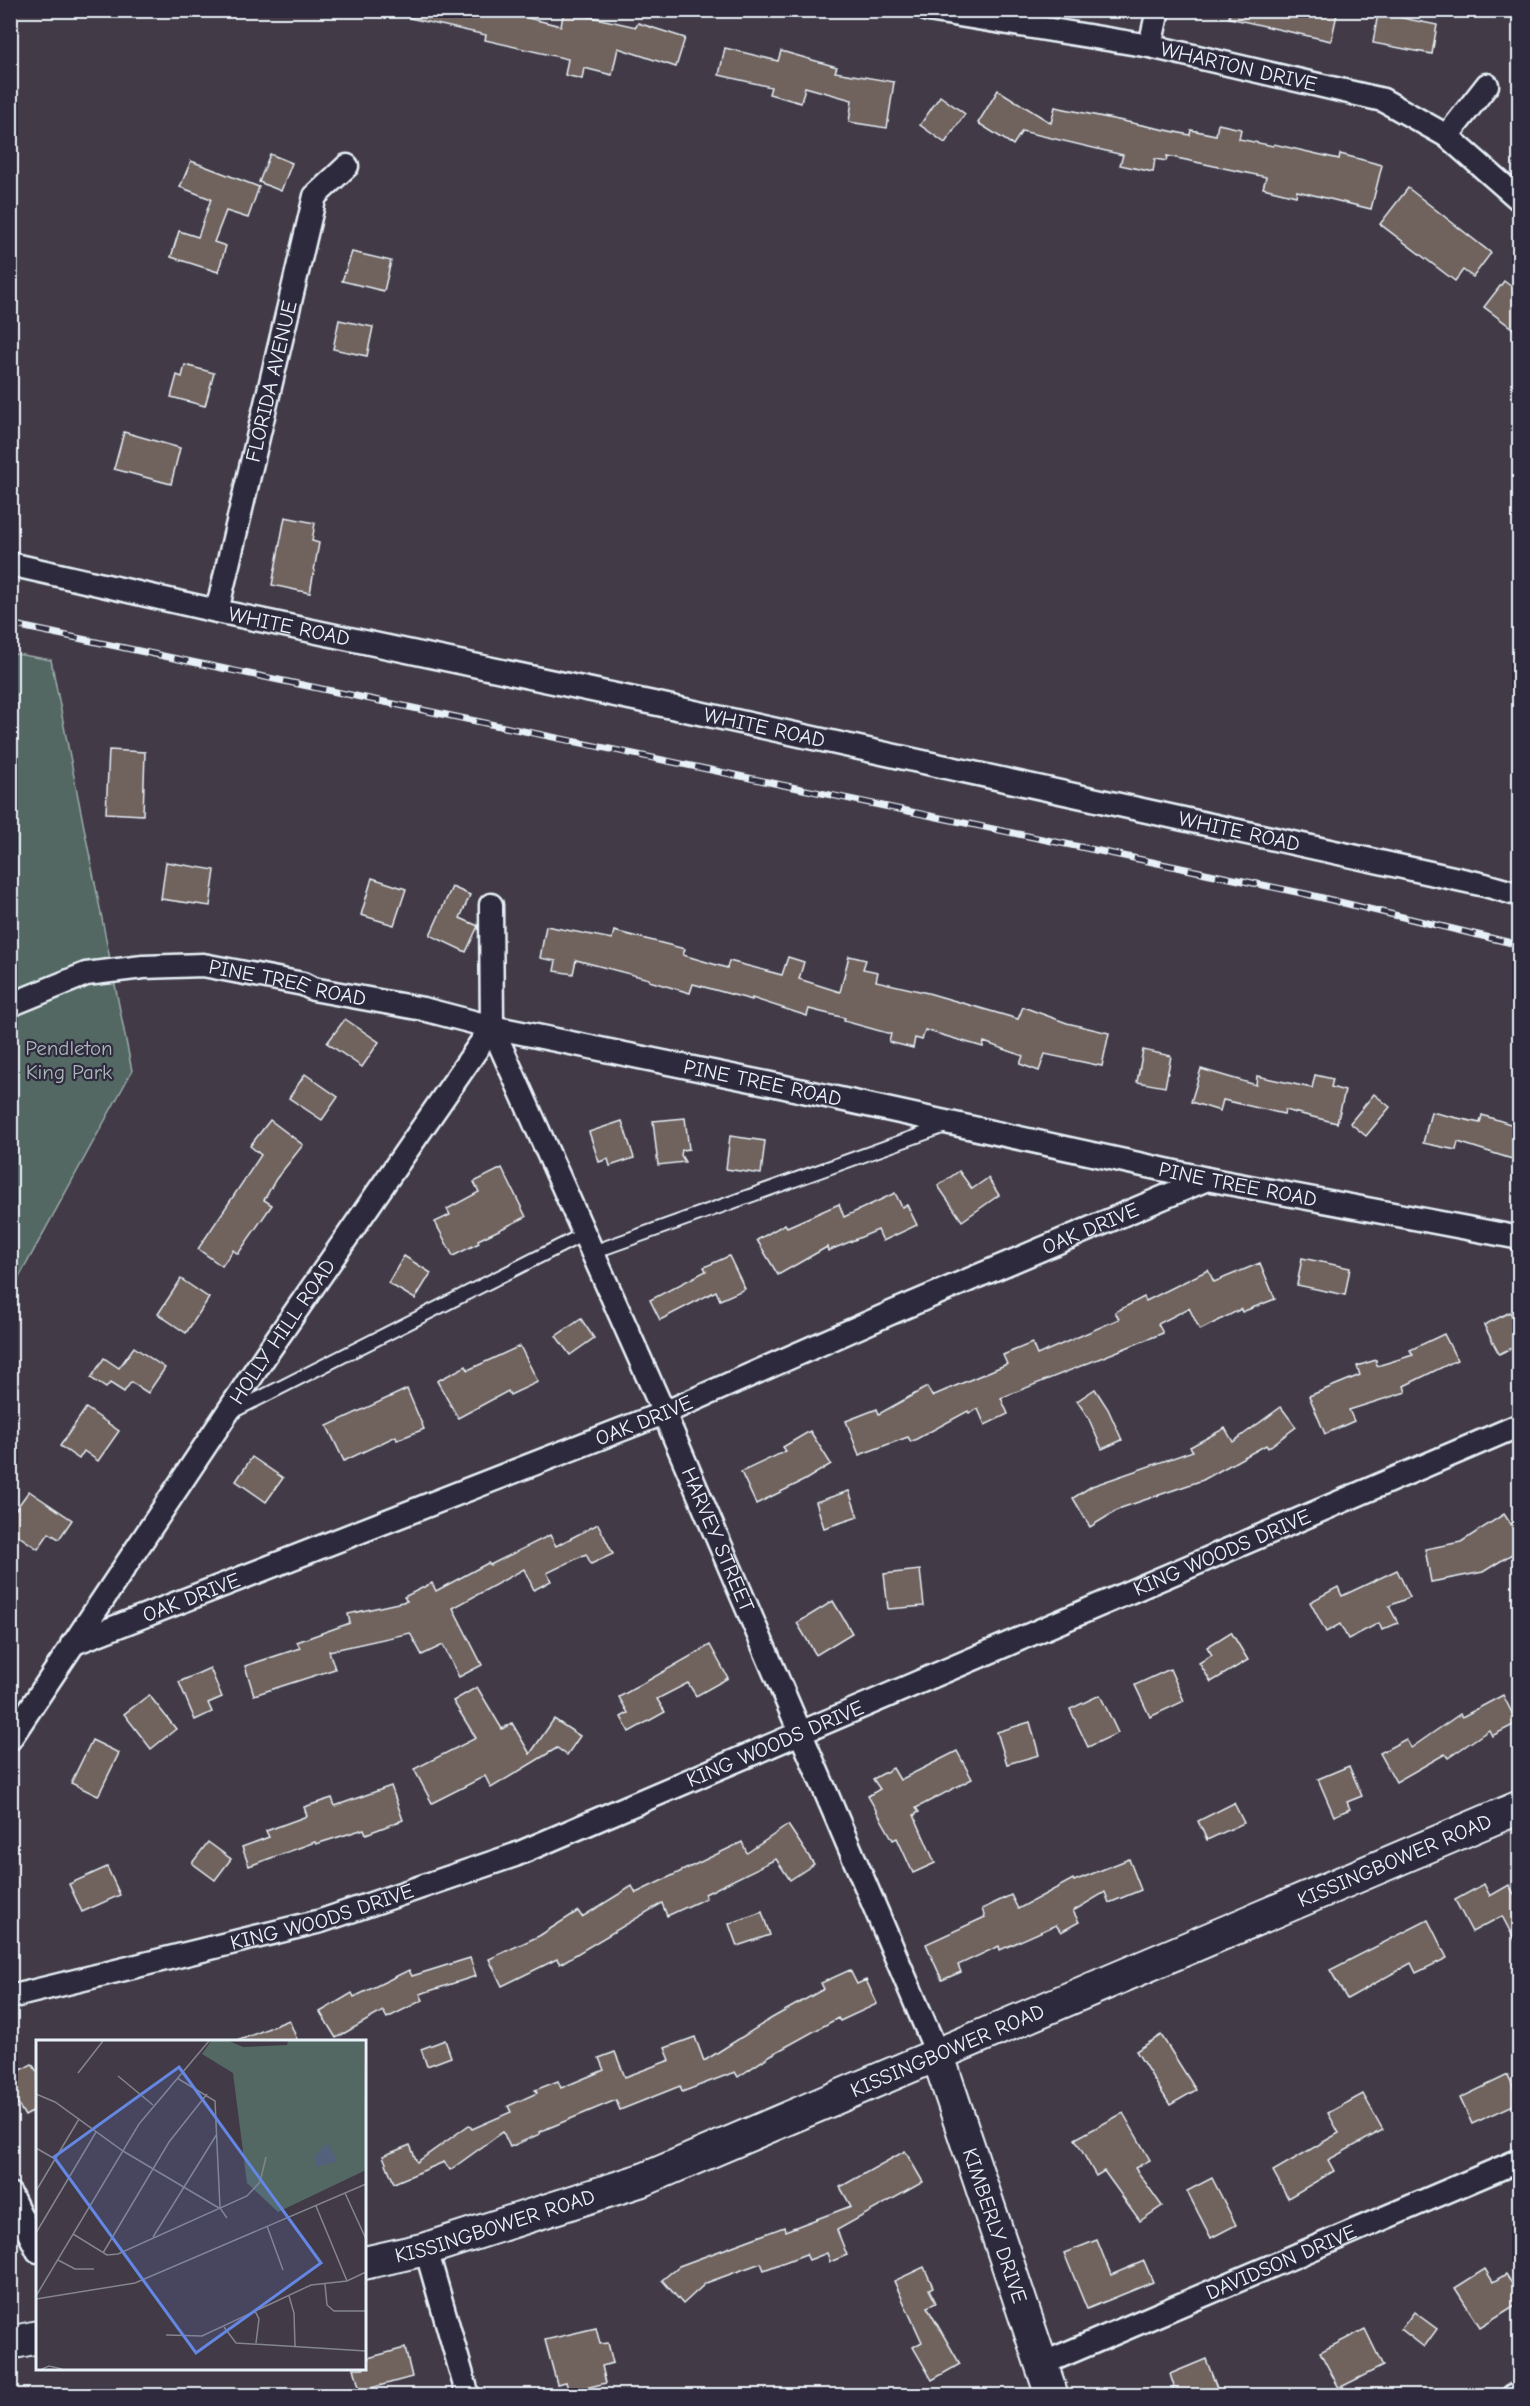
<svg xmlns="http://www.w3.org/2000/svg" width="1530" height="2406" font-family="'Comic Neue',sans-serif">
<style>
.green{fill:#536862;stroke:#9eacad;stroke-width:1.5}
.building{fill:#6f625d;stroke:#e8f1f8;stroke-width:1.5}
.lines{fill:none;stroke-linecap:round;stroke-linejoin:round}
.lane-casing{stroke:#e8f1f8;stroke-width:16}
.street-casing{stroke:#e8f1f8;stroke-width:27}
.secondary-casing{stroke:#e8f1f8;stroke-width:36}
.lane{stroke:#2f2a3d;stroke-width:12}
.street{stroke:#2f2a3d;stroke-width:22}
.secondary{stroke:#2f2a3d;stroke-width:32}
.rail-casing{stroke:#e8f1f8;stroke-width:7}
.rail{stroke:#2f2a3d;stroke-width:4.5;stroke-dasharray:14;stroke-linecap:butt}
.labels{text-anchor:middle;stroke-width:4.5;stroke-linejoin:round;paint-order:stroke}
.street-label{font-size:21px;fill:#e8f1f8;stroke:#2f2a3d}
.park-label{font-size:21px;fill:#acbabc;stroke:#2f2a3d}
.inset-road{fill:none;stroke:#84848e;stroke-width:1.5}
.view{fill:#6487e3;fill-opacity:0.15;stroke:#6487e3;stroke-width:3}
.inset-edge{fill:none;stroke:#e8f1f8;stroke-width:3}
</style>
<rect width="100%" height="100%" fill="#423b47"/>
<filter id="ink" filterUnits="userSpaceOnUse"><feTurbulence type="fractalNoise" baseFrequency=".0167" numOctaves="2"/><feDisplacementMap in="SourceGraphic" scale="12" xChannelSelector="R" yChannelSelector="G"/><feConvolveMatrix kernelMatrix="1 2 1 2 8 2 1 2 1" color-interpolation-filters="sRGB"/></filter>
<g filter="url(#ink)">
<path class="green" d="M11,653L51,660L132,1071L11,1292Z"/>
<g class="building">
<path d="M410,10H495L561,26L564,11L636,27L638,23L685,38L676,67L618,48L612,75L584,68L582,79L565,75L568,59L485,40L486,35L409,18Z"/>
<path d="M1230,10H1338L1331,41L1229,18Z"/>
<path d="M1378,13L1437,25L1432,54L1373,43Z"/>
<path d="M725,48L778,61L781,51L837,67L835,72L894,82L887,128L849,122L852,100L805,87L801,103L769,94L771,87L719,75Z"/>
<path d="M998,90L1051,123L1055,107L1190,135L1191,130L1216,135L1218,124L1241,129L1239,139L1273,146L1274,144L1339,159L1340,154L1382,165L1371,209L1297,191L1296,196L1263,188L1266,177L1167,156L1166,161L1155,159L1153,172L1120,165L1123,155L1022,131L1013,145L978,123Z"/>
<path d="M940,96L965,114L945,143L920,125Z"/>
<path d="M270,154L292,163L281,191L259,182Z"/>
<path d="M191,161L259,187L248,218L226,211L214,242L226,246L218,272L171,257L179,231L198,237L211,199L180,187Z"/>
<path d="M1408,188L1491,253L1473,277L1463,270L1455,281L1380,224Z"/>
<path d="M352,252L391,261L384,291L342,281Z"/>
<path d="M1504,281L1520,293V334L1484,307Z"/>
<path d="M339,320L373,327L367,356L333,349Z"/>
<path d="M185,365L214,373L205,406L171,397L177,375L182,377Z"/>
<path d="M124,432L180,448L171,484L114,469Z"/>
<path d="M285,517L315,523L312,541L319,543L310,593L272,585Z"/>
<path d="M109,750L145,752L143,815L106,813Z"/>
<path d="M166,862L215,870L210,906L161,899Z"/>
<path d="M372,878L406,889L394,925L361,915Z"/>
<path d="M452,887L470,895L460,918L478,926L466,952L430,935Z"/>
<path d="M546,926L612,939L614,931L685,949L683,955L727,968L729,961L782,975L788,957L804,962L799,979L840,992L849,956L866,960L863,969L878,972L876,981L928,993L1018,1019L1023,1007L1067,1023L1109,1033L1102,1066L1045,1054L1039,1071L1020,1064L1023,1056L984,1042L983,1047L925,1030L922,1040L915,1038L913,1048L889,1042L891,1034L844,1021L845,1018L809,1009L807,1016L752,998V1000L693,984L690,993L649,981V979L576,960L573,974L554,971L556,961L540,958Z"/>
<path d="M345,1019L379,1042L362,1067L327,1043Z"/>
<path d="M1143,1050L1171,1056L1165,1087L1137,1082Z"/>
<path d="M1201,1069L1256,1085L1257,1076L1312,1088L1315,1075L1333,1079L1331,1087L1345,1091L1337,1123L1285,1110L1284,1114L1223,1100L1220,1111L1191,1102Z"/>
<path d="M305,1074L338,1097L322,1120L289,1098Z"/>
<path d="M1374,1094L1390,1107L1366,1136L1350,1123Z"/>
<path d="M1431,1112L1480,1123L1482,1115L1520,1127V1136L1512,1159L1458,1142L1456,1150L1423,1143Z"/>
<path d="M685,1118L689,1149L682,1150L681,1155L685,1162L658,1165L653,1121Z"/>
<path d="M270,1120L303,1145L276,1179L264,1200L272,1205L238,1254L233,1250L222,1266L198,1249L261,1155L250,1146Z"/>
<path d="M622,1121L634,1158L610,1166L608,1159L599,1162L589,1132Z"/>
<path d="M730,1136L765,1141L761,1174L726,1169Z"/>
<path d="M502,1168L526,1217L478,1240L479,1243L453,1256L435,1222L450,1215L447,1209L479,1192L474,1182Z"/>
<path d="M959,1171L972,1189L988,1178L999,1195L962,1221L938,1186Z"/>
<path d="M895,1193L902,1207L907,1205L917,1225L883,1241L878,1230L828,1251L827,1247L778,1275L757,1240L785,1224L787,1227L839,1204L844,1217Z"/>
<path d="M404,1256L431,1273L415,1299L388,1283Z"/>
<path d="M729,1256L745,1289L720,1300L716,1291L660,1320L650,1300L706,1271L704,1267Z"/>
<path d="M1302,1258L1350,1268L1345,1295L1297,1285Z"/>
<path d="M1260,1263L1275,1299L1242,1312L1241,1309L1200,1330L1189,1308L1158,1324L1163,1333L1001,1398L1008,1414L985,1425L978,1409L969,1413L968,1411L911,1442L908,1437L859,1455L846,1421L877,1409L879,1414L927,1387L932,1396L1007,1364L1003,1355L1032,1343L1037,1355L1119,1319L1115,1312L1144,1297L1146,1301L1208,1270L1214,1282Z"/>
<path d="M181,1279L209,1298L186,1333L158,1314Z"/>
<path d="M1510,1312L1520,1331V1344L1499,1354L1484,1325Z"/>
<path d="M581,1319L594,1338L570,1355L556,1336Z"/>
<path d="M1444,1334L1457,1360L1404,1386L1406,1392L1349,1410L1354,1421L1325,1434L1309,1396L1360,1375L1357,1366L1376,1360L1377,1366L1413,1355L1410,1350Z"/>
<path d="M520,1346L538,1382L510,1395L508,1391L458,1418L437,1381L466,1366L468,1370Z"/>
<path d="M134,1347L165,1368L148,1393L131,1382L124,1392L110,1383L106,1388L91,1378L104,1358L119,1368Z"/>
<path d="M407,1389L424,1429L397,1440L396,1436L344,1461L327,1426Z"/>
<path d="M1095,1389L1108,1409L1122,1440L1102,1449L1088,1417L1077,1401Z"/>
<path d="M1281,1407L1296,1427L1268,1448L1266,1445L1203,1480L1121,1508L1090,1527L1073,1498L1092,1486L1193,1451L1190,1447L1225,1428L1233,1442Z"/>
<path d="M86,1408L119,1431L98,1461L84,1451L79,1459L60,1446Z"/>
<path d="M810,1431L831,1464L805,1480L756,1504L741,1472L786,1451L783,1447Z"/>
<path d="M252,1457L283,1478L266,1502L236,1481Z"/>
<path d="M29,1491L72,1520L59,1539L49,1533L38,1549L10,1530V1517Z"/>
<path d="M849,1491L858,1517L824,1528L816,1502Z"/>
<path d="M1504,1514L1520,1538V1549L1483,1572L1431,1582L1425,1549L1461,1542Z"/>
<path d="M598,1524L613,1554L591,1564L586,1554L547,1573L551,1581L534,1590L524,1569L453,1608L482,1665L459,1677L443,1645L422,1655L410,1633L329,1651L335,1669L254,1695L245,1666L300,1648L297,1642L350,1623L348,1614L407,1601L404,1597L432,1583L436,1591L488,1563L490,1565L550,1535L556,1546Z"/>
<path d="M920,1570L924,1606L888,1609L884,1574Z"/>
<path d="M1397,1570L1410,1597L1389,1606L1398,1623L1382,1630L1379,1623L1348,1639L1340,1624L1326,1632L1310,1602L1338,1587L1342,1596Z"/>
<path d="M833,1601L852,1633L816,1655L797,1623Z"/>
<path d="M1231,1632L1248,1660L1211,1682L1199,1663L1212,1655L1207,1647Z"/>
<path d="M710,1645L728,1678L696,1696L688,1683L657,1699L665,1712L629,1732L621,1717L628,1713L619,1697Z"/>
<path d="M210,1668L222,1697L208,1703L212,1712L195,1720L179,1682Z"/>
<path d="M1170,1669L1184,1701L1150,1717L1135,1685Z"/>
<path d="M477,1687L502,1729L512,1723L530,1754L554,1719L580,1736L567,1755L557,1748L491,1788L485,1776L432,1803L414,1769L476,1738L453,1701Z"/>
<path d="M149,1695L176,1729L151,1749L124,1714Z"/>
<path d="M1100,1695L1118,1733L1088,1747L1070,1709Z"/>
<path d="M1503,1695L1517,1723L1492,1736L1489,1730L1448,1758L1445,1754L1396,1782L1380,1753L1406,1739L1411,1748L1460,1714L1462,1717Z"/>
<path d="M1030,1722L1039,1755L1007,1764L997,1732Z"/>
<path d="M92,1740L119,1753L98,1796L71,1783Z"/>
<path d="M957,1751L972,1779L916,1808L919,1812L914,1815L935,1863L913,1873L897,1838L893,1840L868,1796L880,1789L873,1779L893,1768L900,1780Z"/>
<path d="M1349,1766L1362,1796L1347,1802L1350,1809L1334,1816L1318,1779Z"/>
<path d="M391,1786L403,1820L366,1834L364,1829L316,1844L315,1842L249,1866L242,1847L269,1837L266,1831L307,1816L304,1807L332,1798L335,1806Z"/>
<path d="M1234,1803L1244,1823L1207,1840L1198,1821Z"/>
<path d="M788,1825L814,1864L790,1880L776,1859L705,1894L706,1898L667,1916L662,1903L560,1964L557,1959L502,1986L489,1959L539,1936L578,1911L582,1917L632,1886L636,1893L742,1842L747,1853Z"/>
<path d="M208,1842L231,1859L215,1880L192,1863Z"/>
<path d="M1129,1859L1141,1890L1109,1903L1105,1892L1073,1911L1079,1922L1061,1932L1056,1925L1000,1950L999,1946L958,1965L961,1972L942,1980L926,1944L985,1917L982,1909L1011,1895L1018,1909L1073,1879L1074,1881Z"/>
<path d="M107,1867L120,1895L82,1912L69,1884Z"/>
<path d="M1484,1884L1490,1896L1509,1885L1520,1905V1950L1502,1916L1472,1932L1455,1900Z"/>
<path d="M762,1912L770,1935L737,1946L729,1924Z"/>
<path d="M1428,1920L1447,1958L1416,1973L1411,1963L1347,1999L1330,1970Z"/>
<path d="M470,1958L476,1976L420,1994L423,2000L387,2018L383,2011L336,2038L320,2012L352,1993L354,1997L409,1970L412,1976Z"/>
<path d="M850,1970L857,1984L866,1980L877,2004L840,2021L838,2018L771,2055L738,2077L735,2072L682,2092L680,2086L620,2110L616,2100L539,2132L540,2134L510,2147L503,2132L450,2170L444,2162L394,2183L383,2156L410,2145L417,2162L469,2125L472,2129L511,2112L508,2106L537,2093L535,2090L558,2081L561,2088L604,2070L599,2058L615,2052L625,2077L670,2060L665,2048L695,2037L704,2061L772,2018L824,1989L821,1983Z"/>
<path d="M289,2020L298,2042H237V2041Z"/>
<path d="M1161,2035L1196,2090L1170,2105L1136,2051Z"/>
<path d="M445,2040L451,2057L427,2066L421,2049Z"/>
<path d="M32,2064L38,2073V2109L25,2116L10,2091V2076Z"/>
<path d="M1508,2075L1520,2102L1472,2124L1460,2098Z"/>
<path d="M1363,2094L1383,2130L1328,2160L1334,2171L1288,2198L1273,2171L1339,2133L1328,2113Z"/>
<path d="M1123,2113L1150,2160L1135,2168L1162,2206L1140,2221L1104,2171L1096,2176L1075,2139Z"/>
<path d="M905,2151L923,2182L837,2230L847,2255L830,2262L827,2253L809,2260L806,2254L764,2270L761,2263L706,2283L683,2304L662,2280L679,2266L784,2227L785,2231L851,2206L840,2187Z"/>
<path d="M1212,2178L1236,2225L1211,2238L1187,2191Z"/>
<path d="M1097,2240L1111,2275L1144,2261L1153,2282L1087,2309L1064,2253Z"/>
<path d="M924,2267L933,2287L929,2289L936,2303L927,2307L960,2364L932,2380L913,2347L922,2342L894,2281Z"/>
<path d="M1485,2269L1493,2282L1506,2274L1520,2296V2302L1480,2327L1455,2288Z"/>
<path d="M1414,2312L1437,2329L1424,2347L1401,2329Z"/>
<path d="M596,2328L600,2344L608,2343L613,2363L602,2366L606,2383L569,2392L566,2382L557,2384L545,2340Z"/>
<path d="M1365,2329L1383,2366L1339,2388L1320,2352Z"/>
<path d="M405,2348L412,2377L360,2391L354,2368H364V2359Z"/>
<path d="M1206,2359L1220,2396H1177L1170,2374Z"/>
</g>
<g class="lines">
<g class="lane-casing">
<g id="lane">
<path d="M593,1252L945,1126"/>
<path d="M232,1412L584,1234"/>
</g>
</g>
<g class="street-casing">
<g id="street">
<path id="s1" d="M928,10L1150,46L1383,100L1447,136L1520,200"/>
<path d="M1150,46L1158,10"/>
<path d="M1447,136L1487,85"/>
<path id="s2" d="M10,564L217,611L658,704L1485,885L1520,895"/>
<path id="s3" d="M217,611L315,196L347,166"/>
<path id="s4" d="M10,1005L86,974L143,967L203,965L303,984L313,989L423,1009L492,1027L771,1084L1207,1179L1520,1238"/>
<path id="s5" d="M492,1027L664,1413L937,2053"/>
<path id="s6" d="M72,1644L664,1413L893,1312L1207,1179"/>
<path id="s7" d="M10,1739L267,1353L492,1027L491,905"/>
<path id="s8" d="M10,1997L321,1921L515,1855L1520,1425"/>
<path d="M10,2194L38,2251"/>
<path d="M426,2249L468,2396"/>
<path id="s9" d="M1042,2364L1520,2160"/>
<path d="M1513,2396L1520,2393"/>
</g>
</g>
<g class="secondary-casing">
<g id="secondary">
<path id="s10" d="M937,2053L1052,2396"/>
<path id="s11" d="M364,2263L426,2249L645,2179L1520,1807"/>
<path d="M10,2343L38,2337"/>
</g>
</g>
<use href="#lane" class="lane"/>
<use href="#street" class="street"/>
<use href="#secondary" class="secondary"/>
<g class="rail-casing">
<path id="rail" d="M10,624L1306,894L1520,945"/>
</g>
<use href="#rail" class="rail"/>
</g>
</g>
<g class="labels">
<g class="street-label">
<text dy="7" stroke="none"><textPath href="#s1" startOffset="316">WHARTON DRIVE</textPath></text>
<text dy="7" stroke="none"><textPath href="#s3" startOffset="236">FLORIDA AVENUE</textPath></text>
<text dy="7" stroke="none"><textPath href="#s2" startOffset="286">WHITE ROAD</textPath></text>
<text dy="7" stroke="none"><textPath href="#s2" startOffset="772">WHITE ROAD</textPath></text>
<text dy="7" stroke="none"><textPath href="#s2" startOffset="1258">WHITE ROAD</textPath></text>
<text dy="7" stroke="none"><textPath href="#s4" startOffset="286">PINE TREE ROAD</textPath></text>
<text dy="7" stroke="none"><textPath href="#s4" startOffset="772">PINE TREE ROAD</textPath></text>
<text dy="7" stroke="none"><textPath href="#s4" startOffset="1258">PINE TREE ROAD</textPath></text>
<text dy="7" stroke="none"><textPath href="#s6" startOffset="1100">OAK DRIVE</textPath></text>
<text dy="7" stroke="none"><textPath href="#s7" startOffset="490">HOLLY HILL ROAD</textPath></text>
<text dy="7" stroke="none"><textPath href="#s6" startOffset="614">OAK DRIVE</textPath></text>
<text dy="7" stroke="none"><textPath href="#s5" startOffset="560">HARVEY STREET</textPath></text>
<text dy="7" stroke="none"><textPath href="#s8" startOffset="1294">KING WOODS DRIVE</textPath></text>
<text dy="7" stroke="none"><textPath href="#s6" startOffset="128">OAK DRIVE</textPath></text>
<text dy="7" stroke="none"><textPath href="#s8" startOffset="808">KING WOODS DRIVE</textPath></text>
<text dy="7" stroke="none"><textPath href="#s11" startOffset="1108">KISSINGBOWER ROAD</textPath></text>
<text dy="7" stroke="none"><textPath href="#s8" startOffset="322">KING WOODS DRIVE</textPath></text>
<text dy="7" stroke="none"><textPath href="#s11" startOffset="622">KISSINGBOWER ROAD</textPath></text>
<text dy="7" stroke="none"><textPath href="#s10" startOffset="182">KIMBERLY DRIVE</textPath></text>
<text dy="7" stroke="none"><textPath href="#s11" startOffset="136">KISSINGBOWER ROAD</textPath></text>
<text dy="7" stroke="none"><textPath href="#s9" startOffset="260">DAVIDSON DRIVE</textPath></text>
</g>
<g class="park-label">
<text x="69" y="1055">Pendleton<tspan x="69" dy="24">King Park</tspan></text>
</g>
</g>
<g transform="translate(36 2040)">
<rect width="330" height="330" fill="#423b47"/>
<path d="M175,1H193L207,7L251,5L252,1H328L330,130L242,172L211,143L197,33L166,14Z" fill="#536862"/>
<path d="M291,103L302,121L281,127L278,117Z" fill="#54617d"/>
<path class="inset-road" d="M42,33L67,1M82,36L117,65M141,38L179,61L184,168L191,178M0,54L19,62L87,111L183,168M0,108L19,119M0,151L43,79M309,153L330,199M280,166L311,241M231,186L247,230M0,193L60,92M37,194L71,215L82,214L211,156L224,142L230,117M117,197L181,94M67,213L133,102L171,54M22,220L39,229H58M289,244L291,265L298,271H330M0,256L103,84L173,1M253,256L258,273L259,306M0,259L99,243L330,144M219,271L223,279L220,303M188,287L200,303L330,311M130,295L166,296L275,245L311,241L330,232M6,329L13,326L26,329"/>
<path class="view" d="M143,27L285,223L160,313L18,117Z"/>
<rect width="330" height="330" class="inset-edge"/>
</g>
<rect width="1530" height="2406" fill="none" stroke="#2f2a3d" stroke-width="36"/>
<rect x="18" y="18" width="1494" height="2370" fill="none" stroke="#e8f1f8" stroke-width="2" filter="url(#ink)"/>
</svg>
